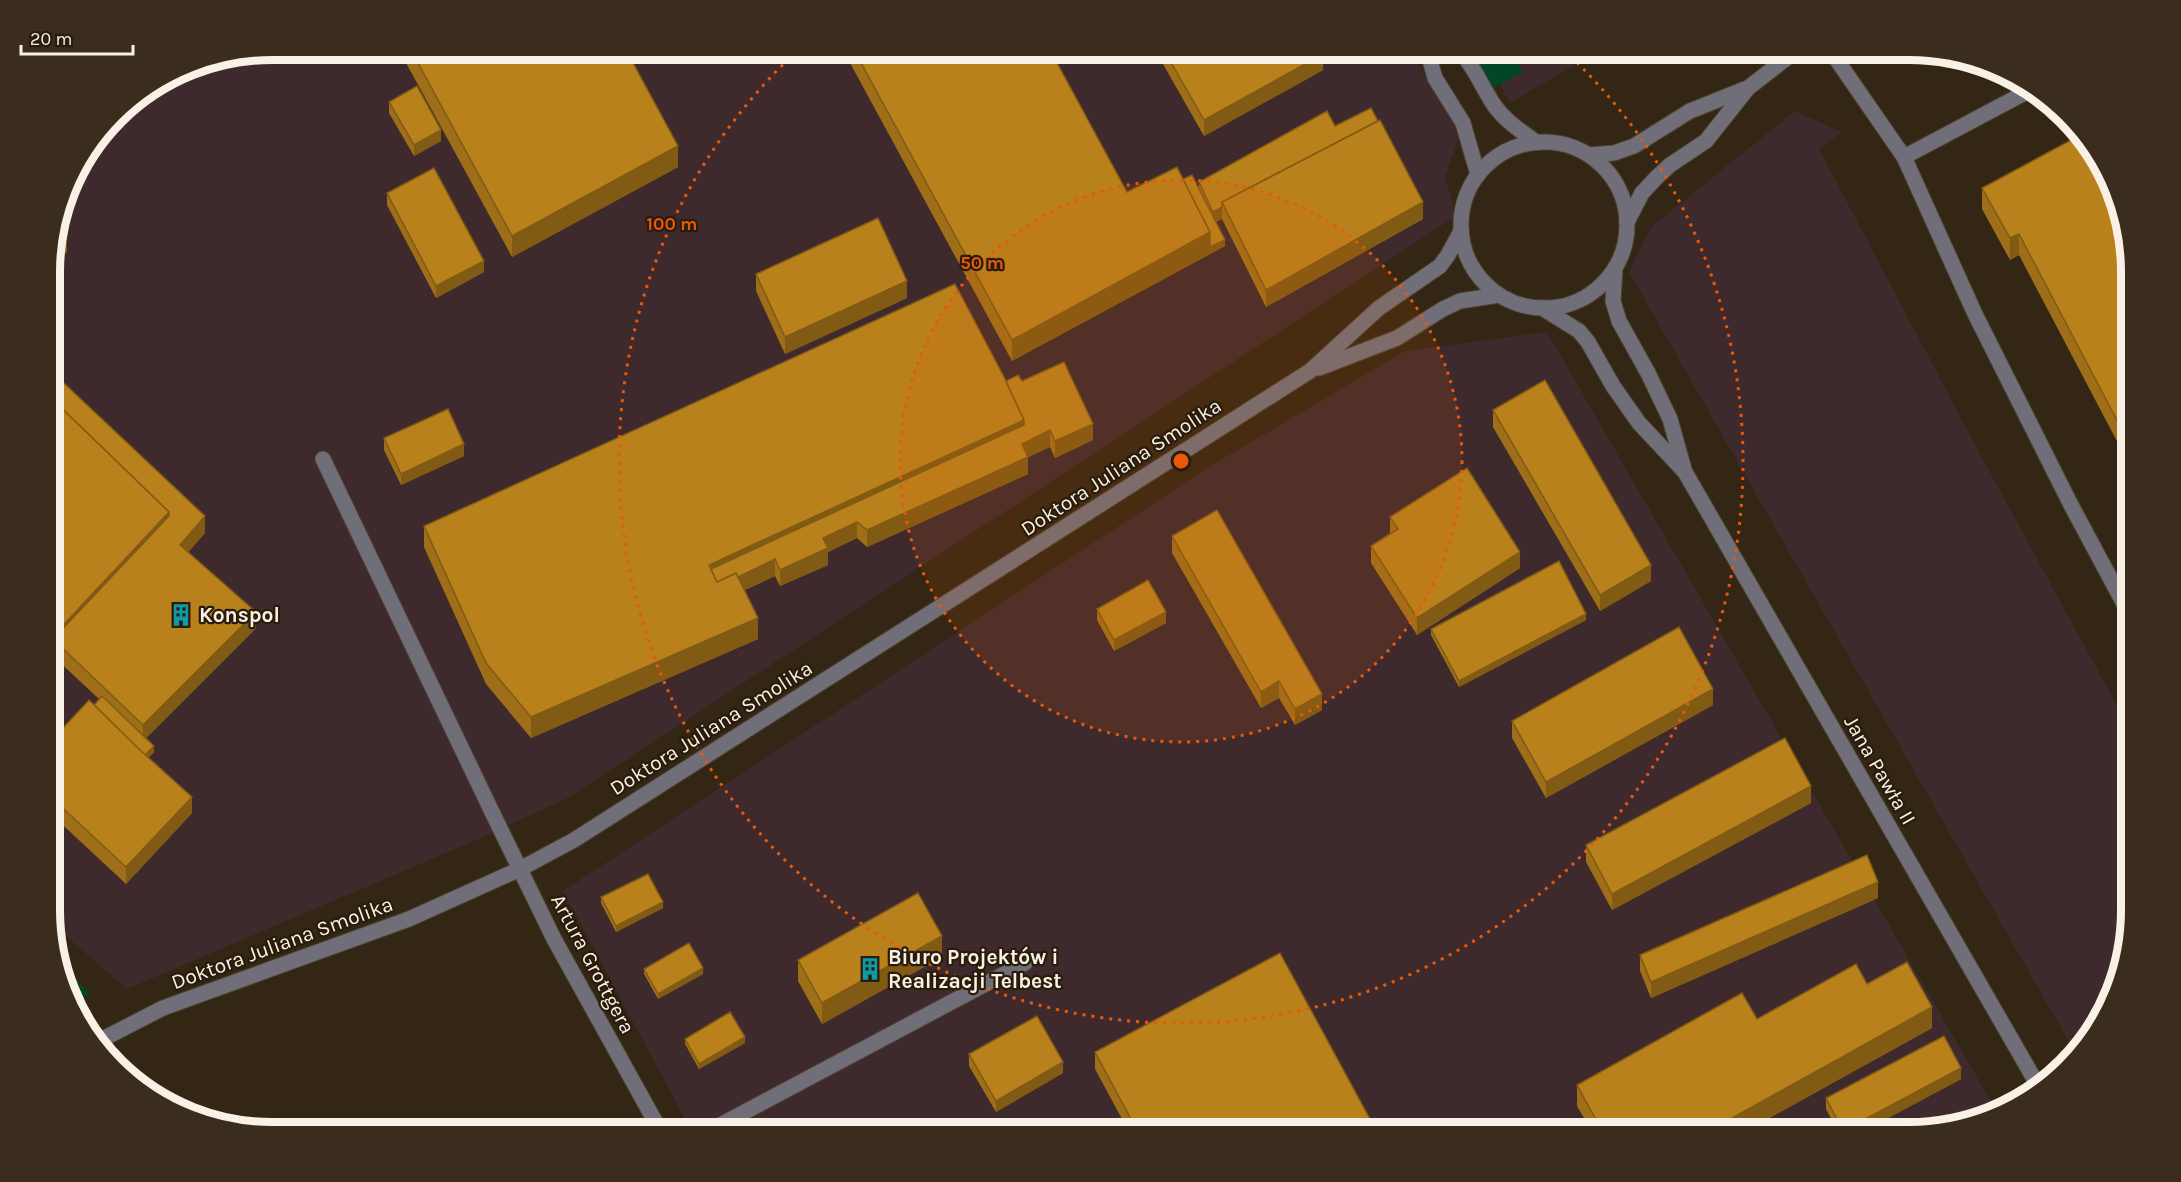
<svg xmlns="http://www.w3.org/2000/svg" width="2181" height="1182" font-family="Karla,sans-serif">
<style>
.industrial{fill:#3e2a2c}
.green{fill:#034625}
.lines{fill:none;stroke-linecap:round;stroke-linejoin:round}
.lane-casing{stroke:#4f4231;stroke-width:17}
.street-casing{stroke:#4f4231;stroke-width:17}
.lane{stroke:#706f79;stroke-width:15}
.street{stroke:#706f79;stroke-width:15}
.wall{fill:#9e6f18}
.shaded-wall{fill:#815a14}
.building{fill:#b8811c;stroke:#815a14;stroke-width:1.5}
.ring{fill:none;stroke:#e8590c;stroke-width:3;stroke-dasharray:3 6}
.labels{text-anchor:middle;stroke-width:4.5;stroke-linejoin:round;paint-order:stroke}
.street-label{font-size:21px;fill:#faf1e6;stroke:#291c0b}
.poi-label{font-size:21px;font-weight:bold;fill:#faf1e6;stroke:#291c0b;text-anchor:start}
.rim{fill:none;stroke:#faf1e6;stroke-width:8}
.centre{fill:#e8590c;stroke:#291c0b;stroke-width:3}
.ring-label{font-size:18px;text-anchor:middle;font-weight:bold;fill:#e8590c;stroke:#291c0b;stroke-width:4.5;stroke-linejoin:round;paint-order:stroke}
</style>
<rect width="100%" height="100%" fill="#332614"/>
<g class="industrial">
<path d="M272,50H1410L1460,135L1445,176L1456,216L568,798L474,841L127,989L51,923L50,257L73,174L125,105L187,66Z"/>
<path d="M1480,50H1600L1510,103Z"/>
<path d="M1795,111L1842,132L1819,149L1980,454L2131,731V910L2108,1008L2077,1056L1629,272L1651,227Z"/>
<path d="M1547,332L1997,1112L1980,1121L1923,1132H692L563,891L1209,467L1405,351Z"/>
</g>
<g class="green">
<path d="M1463,50H1505L1524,71L1489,91Z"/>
<path d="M62,967L90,993L75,1002Z"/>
</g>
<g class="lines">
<g class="lane-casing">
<g id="lane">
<path d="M1830,50L1904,157L2032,89"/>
<path d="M1904,157L1975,314L2071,505L2131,617"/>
<path d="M323,459L493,814"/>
<path d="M707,1132L1025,963"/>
</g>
</g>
<g class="street-casing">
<g id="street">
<path d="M1427,50L1435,78L1463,123L1478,175"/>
<path d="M1459,50C1474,66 1482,87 1494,105C1505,121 1521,131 1536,142"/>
<circle cx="1544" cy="225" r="83"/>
<path d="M1589,155L1614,153L1634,146L1690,111L1745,89"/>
<path d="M1627,222L1642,193L1657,177L1670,165L1706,141L1748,88L1797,50"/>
<path d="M1615,268L1613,301L1619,321L1648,373L1670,419L1684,469"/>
<path d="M1542,308L1579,331L1588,342L1613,386L1639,423L1685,472L2040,1089"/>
<path d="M1319,368L1397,338L1443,309L1460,301L1499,295"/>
<path d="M493,814L554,939L661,1132"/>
<path d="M95,1043L163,1008L409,919L520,869L574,840L1310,371L1379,308L1440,266L1448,255L1461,231"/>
</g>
</g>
<use href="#lane" class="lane"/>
<use href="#street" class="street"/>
</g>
<g class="wall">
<path d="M399,50H626L678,167L512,257Z"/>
<path d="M843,50H1050L1127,192L1183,179L1199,188V182L1335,126L1423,219L1266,307L1222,219L1216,222L1225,246L1012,361Z"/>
<path d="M1155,50H1320L1323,70L1204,136Z"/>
<path d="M389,102L441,141L414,156L389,113Z"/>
<path d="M1982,188L2130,244V466L2019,255L2010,260L1982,209Z"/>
<path d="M387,193L484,272L436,298L387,205Z"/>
<path d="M756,274L907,298L785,354L756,291Z"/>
<path d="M50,370L205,533L188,552L256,628L146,738L154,752L148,758L192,813L126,884L51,814V741L94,705L99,699L53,656L51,659Z"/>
<path d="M1006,381H1022L1093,440L1055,458L1050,447L1028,457V474L867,547L857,538L828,552V565L780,586L775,576L745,590L758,639L531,738L486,684L424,547V526Z"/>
<path d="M1493,410L1651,581L1600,611L1493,427Z"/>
<path d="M384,438L464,456L401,485L384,450Z"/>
<path d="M1390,517L1520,568L1417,635L1371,563V546L1390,533Z"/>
<path d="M1172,536L1322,710L1295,725L1279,698L1261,708L1172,553Z"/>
<path d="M1097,609L1166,623L1114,651L1097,620Z"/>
<path d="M1586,620L1459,687L1431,635V629Z"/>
<path d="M1713,705L1546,798L1512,738V721Z"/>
<path d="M1811,803L1612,910L1586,862V845Z"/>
<path d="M601,897L663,908L616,932L601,903Z"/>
<path d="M1878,898L1651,998L1640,971V955Z"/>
<path d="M942,957L822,1024L798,981V960Z"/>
<path d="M644,969L703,974L658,999L644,974Z"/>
<path d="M1867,984L1932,1028L1744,1132H1592L1577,1106V1085L1757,1019Z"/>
<path d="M685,1039L745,1043L699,1069L685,1044Z"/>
<path d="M1095,1052L1377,1132H1129L1095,1069Z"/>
<path d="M969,1054L1063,1073L996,1112L969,1066Z"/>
<path d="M1961,1079L1862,1132H1838L1826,1109V1098Z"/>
</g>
<g class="shaded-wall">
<path d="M1323,54V70L1204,136V120Z"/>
<path d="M441,130V141L414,156V145Z"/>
<path d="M678,146V167L512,257V236Z"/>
<path d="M1423,202V219L1266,307V290Z"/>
<path d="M1222,207V219L1213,223V212Z"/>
<path d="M1210,232L1225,240V246L1012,361V340Z"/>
<path d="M2019,234V255L2010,260V238Z"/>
<path d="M67,235V252L50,270V257L52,252Z"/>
<path d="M484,261V272L436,298V286Z"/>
<path d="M907,281V298L785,354V337Z"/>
<path d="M1024,420V441L715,584L709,565Z"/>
<path d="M1093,424V440L1055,458V441Z"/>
<path d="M1050,430V447L1022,460V444Z"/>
<path d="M464,444V456L401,485V474Z"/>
<path d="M1028,457V474L867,547V530Z"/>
<path d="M169,512V533L53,639V656L51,659V638Z"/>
<path d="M205,516V533L180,562V545Z"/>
<path d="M857,522V538L828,552V565L780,586V570L823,538Z"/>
<path d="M1520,552V568L1417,635V618Z"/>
<path d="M775,559V576L717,603V587Z"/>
<path d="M1651,565V581L1600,611V595Z"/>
<path d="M256,612V628L143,741V725Z"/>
<path d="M1166,612V623L1114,651V640Z"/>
<path d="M1586,614V620L1459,687V681Z"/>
<path d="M758,618V639L531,738V717Z"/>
<path d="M1279,681V698L1261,708V692Z"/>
<path d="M1713,689V705L1546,798V782Z"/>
<path d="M1322,694V710L1295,725V709Z"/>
<path d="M154,746V752L140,767V761Z"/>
<path d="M1811,786V803L1612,910V894Z"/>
<path d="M192,797V813L126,884V867Z"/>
<path d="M1878,882V898L1651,998V982Z"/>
<path d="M663,902V908L616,932V926Z"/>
<path d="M942,936V957L822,1024V1003Z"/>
<path d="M703,968V974L658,999V994Z"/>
<path d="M1932,1007V1028L1744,1132H1707Z"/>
<path d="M745,1037V1043L699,1069V1064Z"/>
<path d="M1063,1062V1073L996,1112V1101Z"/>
<path d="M1961,1068V1079L1862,1132H1843V1131Z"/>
</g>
<g class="building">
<path d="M411,50H626L678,146L512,236Z"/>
<path d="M854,50H1050L1127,192L1177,167L1210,232L1012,340Z"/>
<path d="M1164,50H1320L1323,54L1204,120Z"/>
<path d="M417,86L441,130L414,145L389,102Z"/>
<path d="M1371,108L1378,121L1222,202V207L1213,212L1199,182L1327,111L1335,126Z"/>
<path d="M1380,120L1423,202L1266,290L1222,202Z"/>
<path d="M2075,138L2080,146L2088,142L2094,148L2130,244V445L2019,234L2010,238L1982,188Z"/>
<path d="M434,168L484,261L436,286L387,193Z"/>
<path d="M1192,175L1225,240L1210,247V232L1183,179Z"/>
<path d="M878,218L907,281L785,337L756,274Z"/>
<path d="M58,227L67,235L52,252Z"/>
<path d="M955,284L1004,377L1024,420L709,565L717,582L736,573L758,618L531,717L486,663L424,526Z"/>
<path d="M1064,362L1093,424L1055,441L1050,430L1022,444L1028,457L867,530L857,522L823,538L828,548L780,570L775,559L738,577L736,573L717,582L711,569L1024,425V420L1006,381L1018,375L1022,381Z"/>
<path d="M50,370L205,516L180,545L256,612L143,725L53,639L169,516V512L50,397Z"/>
<path d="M1545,380L1651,565L1600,595L1493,410Z"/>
<path d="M50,397L169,512L51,638Z"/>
<path d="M448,409L464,444L401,474L384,438Z"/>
<path d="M1467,468L1520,552L1417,618L1371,546L1398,529L1390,517Z"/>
<path d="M1217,510L1322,694L1295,709L1279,681L1261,692L1172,536Z"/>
<path d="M1559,561L1586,614L1459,681L1431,629Z"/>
<path d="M1148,580L1166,612L1114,640L1097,609Z"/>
<path d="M1679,627L1713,689L1546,782L1512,721Z"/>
<path d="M102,696L154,746L145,755L94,705Z"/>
<path d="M89,700L140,750L192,797L126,867L51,797V741Z"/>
<path d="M1785,738L1811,786L1612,894L1586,845Z"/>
<path d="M1867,855L1878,882L1651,982L1640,955Z"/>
<path d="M648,874L663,902L616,926L601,897Z"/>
<path d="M918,893L942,936L822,1003L798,960Z"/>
<path d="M689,943L703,968L658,994L644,969Z"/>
<path d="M1280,953L1377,1132H1138L1095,1052Z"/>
<path d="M1907,962L1932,1007L1707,1132H1603L1577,1085L1742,993L1757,1019L1856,964L1867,984Z"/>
<path d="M730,1012L745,1037L699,1064L685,1039Z"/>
<path d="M1037,1016L1063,1062L996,1101L969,1054Z"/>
<path d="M1944,1036L1961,1068L1843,1131L1826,1098Z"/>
<path d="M1798,1121L1804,1132H1777Z"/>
</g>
<circle cx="1181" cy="461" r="281" fill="#e8590c" fill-opacity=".12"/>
<g class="ring">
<circle cx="1181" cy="461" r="281"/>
<path d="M1564 50A562 562 0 1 1 798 50"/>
</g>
<defs>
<g id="building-bare" transform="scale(1.8)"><path d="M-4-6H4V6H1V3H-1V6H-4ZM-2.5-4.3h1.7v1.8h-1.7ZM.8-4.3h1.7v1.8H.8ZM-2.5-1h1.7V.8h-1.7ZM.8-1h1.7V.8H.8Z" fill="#0f9aa8" stroke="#291c0b" stroke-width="2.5" paint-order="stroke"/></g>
</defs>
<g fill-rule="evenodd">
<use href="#building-bare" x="181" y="615"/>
<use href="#building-bare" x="870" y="969"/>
</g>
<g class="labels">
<g class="street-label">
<text transform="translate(1121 467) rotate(-33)" y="7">Doktora Juliana Smolika</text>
<text transform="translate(711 728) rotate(-32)" y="7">Doktora Juliana Smolika</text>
<text transform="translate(1880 770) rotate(60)" y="7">Jana Pawła II</text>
<text transform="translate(282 943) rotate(-20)" y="7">Doktora Juliana Smolika</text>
<text transform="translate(593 964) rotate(62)" y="7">Artura Grottgera</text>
</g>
<g class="poi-label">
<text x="199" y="622">Konspol</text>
<text x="888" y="964">Biuro Projektów i<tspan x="888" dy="24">Realizacji Telbest</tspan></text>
</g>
</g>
<path d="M0 0H2181V1182H0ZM272 60H1909A212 212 0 0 1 2121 272V910A212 212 0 0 1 1909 1122H272A212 212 0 0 1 60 910V272A212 212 0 0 1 272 60Z" fill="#3a2d1d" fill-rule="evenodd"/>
<path class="rim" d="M272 60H1909A212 212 0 0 1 2121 272V910A212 212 0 0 1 1909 1122H272A212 212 0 0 1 60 910V272A212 212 0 0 1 272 60Z"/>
<circle cx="1181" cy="461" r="9" class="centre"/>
<g class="ring-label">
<text x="672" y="230">100 m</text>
<text x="982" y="269">50 m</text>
</g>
<path d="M21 45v9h112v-9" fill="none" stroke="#faf1e6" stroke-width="3"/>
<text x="30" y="45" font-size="18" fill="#faf1e6" stroke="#291c0b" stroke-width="4.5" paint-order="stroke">20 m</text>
</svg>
